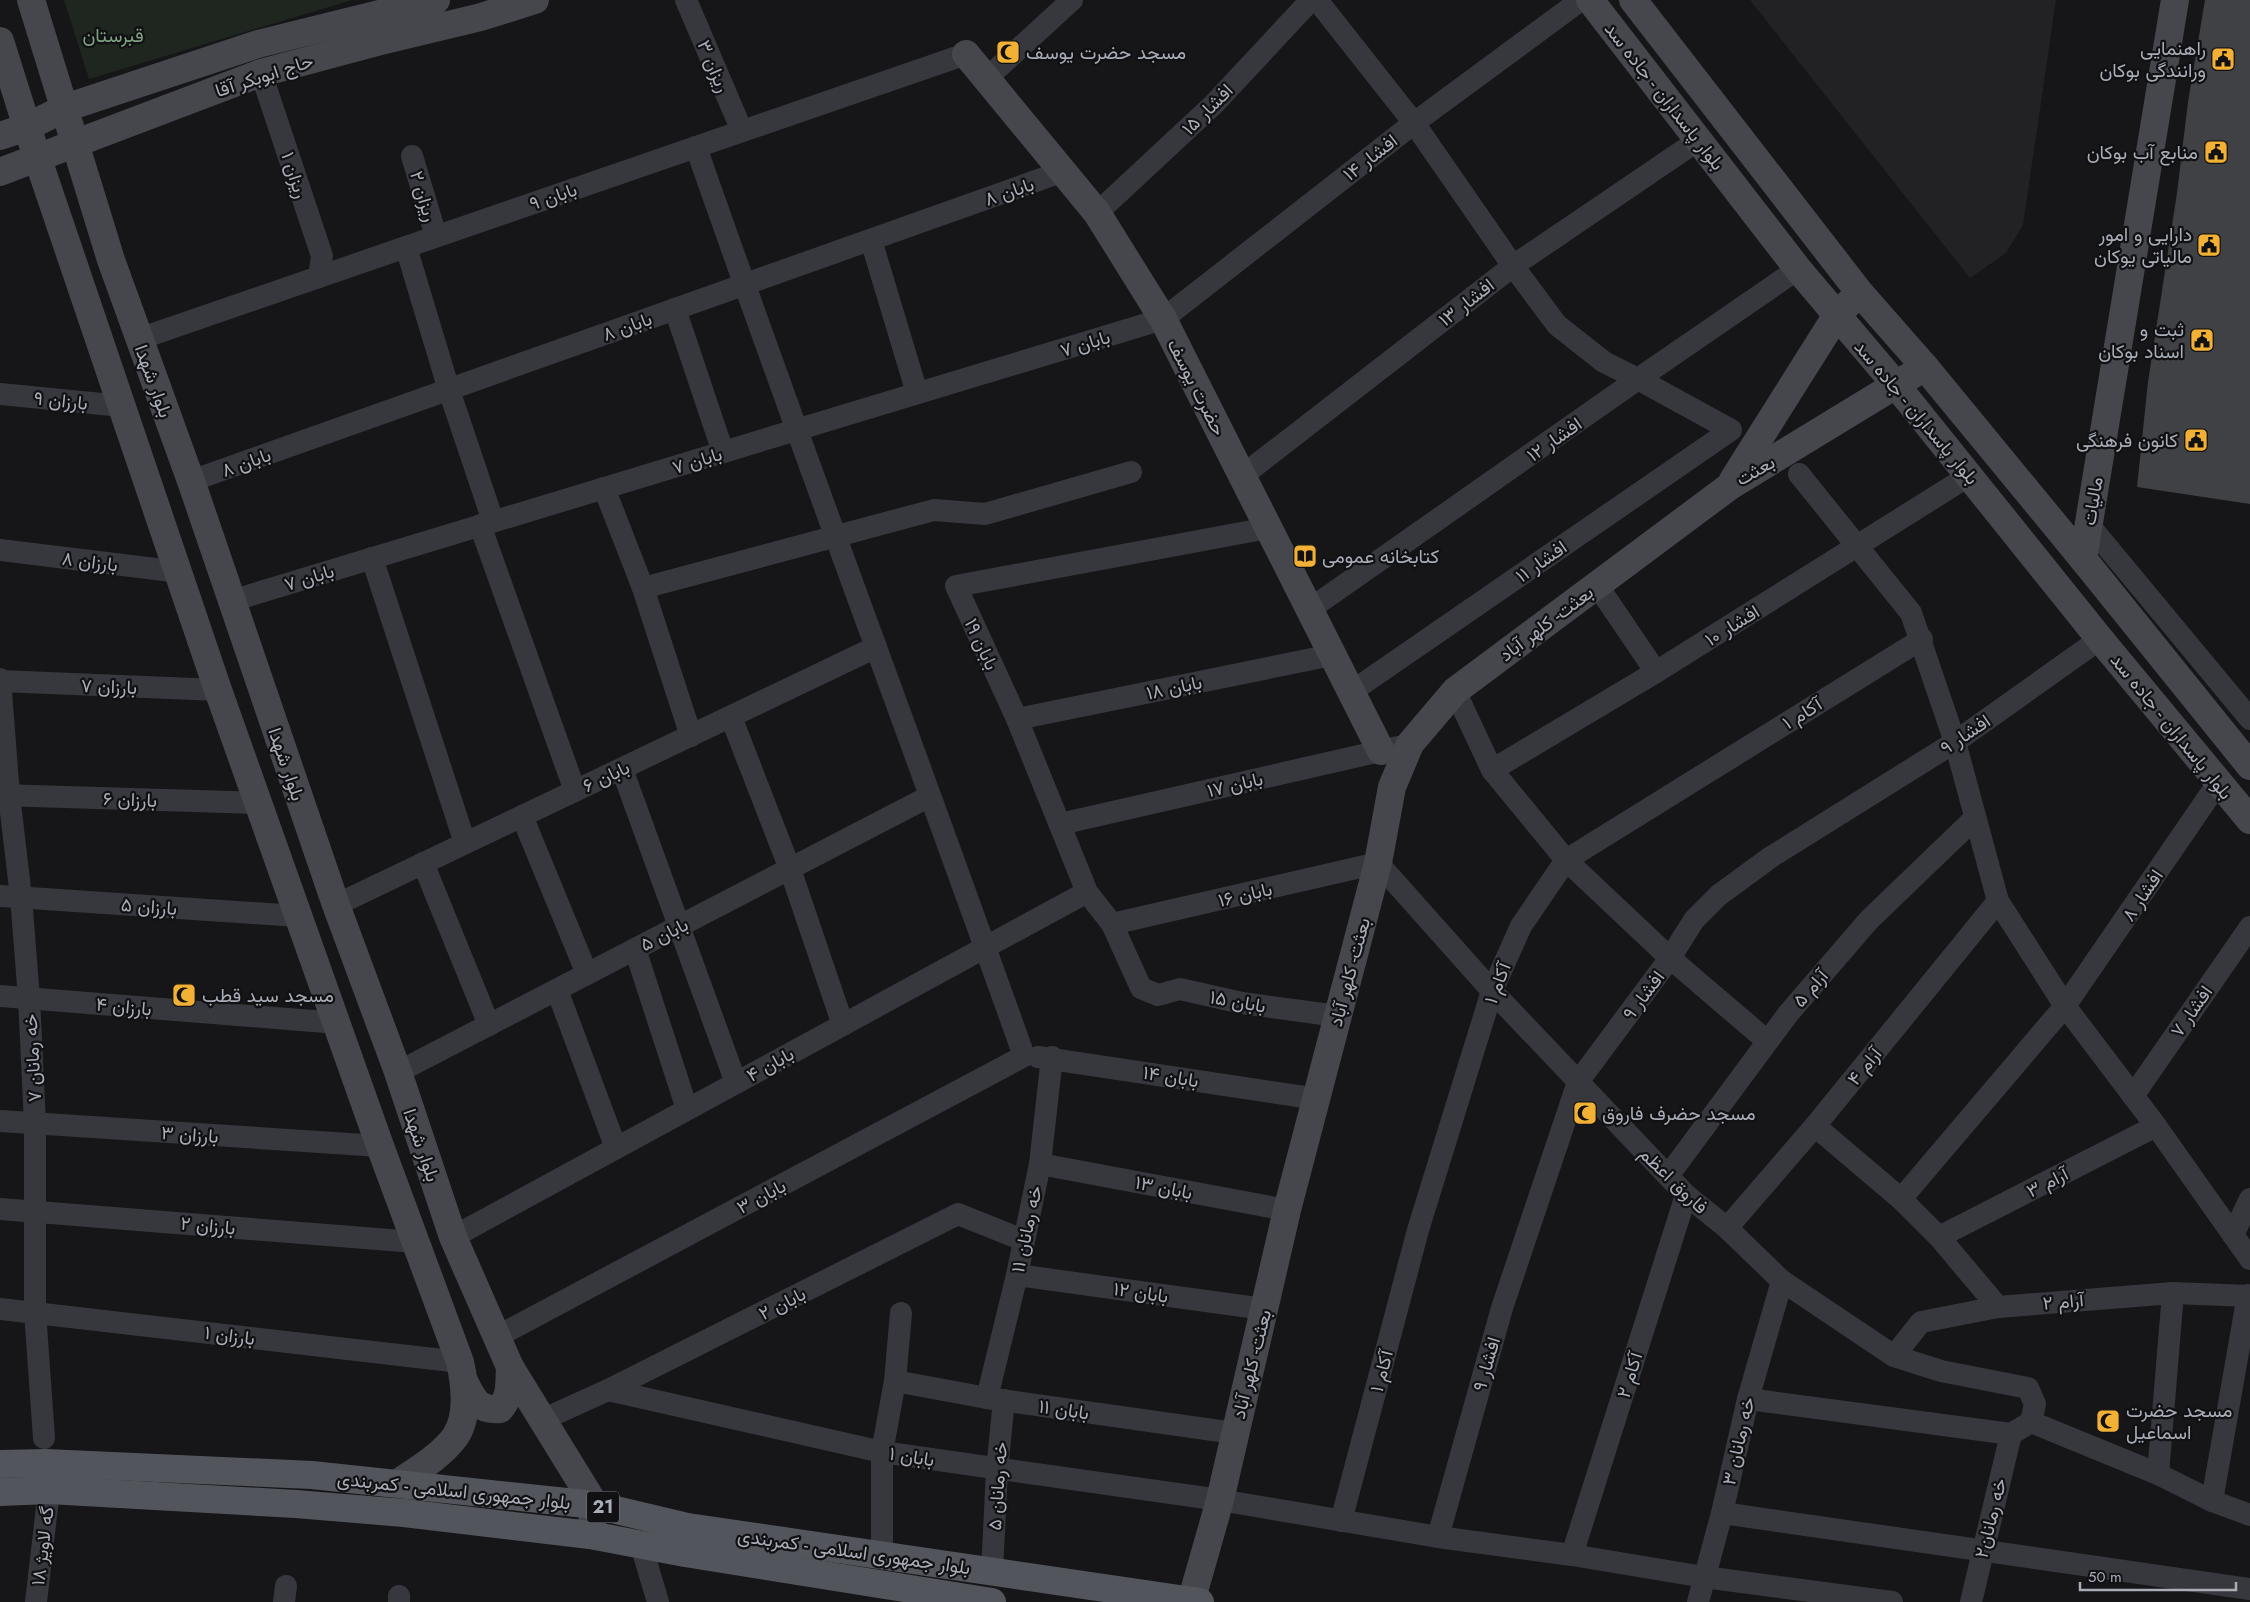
<svg xmlns="http://www.w3.org/2000/svg" width="2250" height="1602" font-family="Jost,Vazirmatn,sans-serif">
<style>
.built{fill:#222225}
.green{fill:#1e261f}
.building{fill:#404145}
.lines{fill:none;stroke-linecap:round;stroke-linejoin:round}
.street{stroke:#37383d;stroke-width:22}
.secondary{stroke:#45474d;stroke-width:28}
.primary{stroke:#53555c;stroke-width:28}
.labels{text-anchor:middle;stroke-width:4.5;stroke-linejoin:round;paint-order:stroke}
.shield{fill:#111113;stroke:#7b7e86;stroke-width:1}
.shield-label{font-size:18px;font-weight:bold;fill:#a8adb8}
.park-label{font-size:19px;fill:#7fa381;stroke:#111113}
.poi-label{font-size:19px;fill:#a8adb8;stroke:#111113;text-anchor:end}
.street-label{font-size:19px;fill:#a8adb8;stroke:#111113}
</style>
<rect width="100%" height="100%" fill="#161618"/>
<path class="built" d="M1750,0H2056L2023,225L2006,253L1970,278Z"/>
<path class="green" d="M64,0H352L89,79Z"/>
<path class="building" d="M2205,0H2250V504L2137,487L2148,382L2177,193L2188,102Z"/>
<g class="lines">
<g class="street">
<path d="M686,0L742,131"/>
<path d="M1317,0L1414,123L1513,266L1557,325L1604,362L1638,379L1731,430L1351,692"/>
<path d="M261,73L322,256L319,277"/>
<path d="M987,78L1072,0"/>
<path d="M696,147C802,451 916,752 1024,1056"/>
<path d="M412,156L436,236"/>
<path d="M1097,213L1214,104L1311,0"/>
<path d="M871,240L917,393"/>
<path d="M406,247L449,390L493,521"/>
<path d="M675,309L723,452"/>
<path d="M139,339L966,54"/>
<path d="M0,394L122,406"/>
<path d="M1799,474L1911,613L1955,742L1998,901L2065,1006L2156,1126L2250,1259"/>
<path d="M1242,476L1513,266L1700,139"/>
<path d="M191,481L1064,171"/>
<path d="M604,488L643,588L691,736"/>
<path d="M480,525L575,791"/>
<path d="M2089,525L2250,719"/>
<path d="M1268,528L956,586L1017,719L1087,892L1112,924L1141,988L1158,995L1180,989L1242,1003L1338,1016"/>
<path d="M0,550L180,572"/>
<path d="M372,558L465,843"/>
<path d="M1597,585L1656,672"/>
<path d="M643,588L934,510L985,514L1131,472"/>
<path d="M231,601L1163,319L1414,123L1581,0"/>
<path d="M1310,609L1638,379L1798,269"/>
<path d="M0,679L9,795L21,897L29,998L35,1124V1312L44,1438"/>
<path d="M0,681L218,690"/>
<path d="M1455,691L1492,770L1566,860L1670,958L1767,1041"/>
<path d="M731,717L790,869L843,1025"/>
<path d="M1017,719L1332,655"/>
<path d="M622,769L736,1083"/>
<path d="M1492,770L1656,672L1970,475"/>
<path d="M0,795L260,803"/>
<path d="M522,816L587,974"/>
<path d="M1060,824L1398,747"/>
<path d="M423,863L489,1025"/>
<path d="M0,896L298,916"/>
<path d="M336,905L876,647"/>
<path d="M1112,924L1378,863L1492,991L1686,1195L1727,1228L1782,1281L1894,1356L1941,1371L2028,1388L2035,1404L2031,1422L2011,1434L1748,1399"/>
<path d="M635,949L687,1109"/>
<path d="M557,990L616,1148"/>
<path d="M0,996L338,1023"/>
<path d="M1038,1057L1318,1099"/>
<path d="M398,1072L930,796"/>
<path d="M2133,1096L2250,927"/>
<path d="M0,1121L380,1146"/>
<path d="M1815,1126L1901,1199L1939,1237L1998,1307"/>
<path d="M1040,1164L1287,1210"/>
<path d="M1668,1176L1788,1014L1869,920L1974,819"/>
<path d="M1901,1199L2065,1006L2218,783"/>
<path d="M0,1209L415,1242"/>
<path d="M1727,1228L1815,1126L1998,901"/>
<path d="M2233,1235L2250,1199"/>
<path d="M453,1237L1087,892"/>
<path d="M1939,1237L2156,1126"/>
<path d="M1017,1275L1264,1309"/>
<path d="M0,1309L460,1362"/>
<path d="M498,1336L1024,1056"/>
<path d="M1894,1356L1921,1322L1998,1307L2173,1293L2250,1296"/>
<path d="M895,1381L987,1398L1234,1433"/>
<path d="M608,1390L882,1452L1220,1500L1438,1537L1572,1555L1704,1577L1892,1602"/>
<path d="M987,1398L1017,1275L1040,1164L1052,1057"/>
<path d="M542,1420L608,1390L958,1214L1023,1240"/>
<path d="M2031,1422L2158,1474L2212,1501L2250,1515"/>
<path d="M2158,1474L2173,1293"/>
<path d="M2212,1501L2248,1295"/>
<path d="M1722,1513L2250,1589"/>
<path d="M1341,1521L1418,1230L1492,991L1521,926L1566,860L1922,639"/>
<path d="M1438,1537L1502,1308L1578,1082L1670,958L1694,920L1719,895L1771,857L1955,742L2100,639"/>
<path d="M641,1545L658,1602"/>
<path d="M882,1555V1452L895,1381L901,1313"/>
<path d="M1572,1555L1686,1195"/>
<path d="M992,1572L997,1470L1004,1400"/>
<path d="M36,1602L49,1490"/>
<path d="M284,1602L286,1586"/>
<path d="M399,1602V1596"/>
<path d="M1698,1602L1722,1513L1748,1399L1782,1281"/>
<path d="M1971,1602L2011,1434"/>
</g>
<g class="secondary">
<path d="M31,0L111,260L191,481L336,905L398,1072L453,1237L510,1367L595,1505L590,1535"/>
<path d="M1590,0L1798,269L1896,385L2100,639L2250,820"/>
<path d="M1633,0L1860,293L1925,367L2083,559L2250,766"/>
<path d="M0,41L27,127L218,690L380,1146L460,1362C465,1384 469,1417 455,1437C441,1456 417,1470 398,1483"/>
<path d="M966,54L1097,213L1163,319L1381,751"/>
<path d="M0,136L27,127L65,108L258,44L436,0"/>
<path d="M0,172L261,73L377,42L481,17L535,0"/>
<path d="M1733,480L1837,315L1849,303"/>
<path d="M2083,559L2175,0"/>
<path d="M465,1383C473,1400 479,1411 500,1409C511,1397 509,1383 510,1367"/>
<path d="M1191,1602L1220,1500L1287,1210L1378,863L1392,787L1410,744L1455,691L1730,486L1925,367"/>
</g>
<g class="primary">
<path d="M0,1464L46,1463L312,1475L595,1505L688,1527L1200,1602"/>
<path d="M0,1492L49,1490L296,1504L404,1513L590,1535L685,1553L992,1602"/>
</g>
</g>
<defs>
<g id="mosque-square" transform="scale(1.25)"><rect x="-9" y="-9" width="18" height="18" rx="4" fill="#f2b134" stroke="#111113"/><path d="M3.5-4.9A6 6 0 1 0 3.5 4.9A5 5 0 1 1 3.5-4.9Z" fill="#111"/></g>
<g id="civic-square" transform="scale(1.25)"><rect x="-9" y="-9" width="18" height="18" rx="4" fill="#f2b134" stroke="#111113"/><path d="M-.6-6.5H3V-4.5H.6V-3L4-1V1h2V6H-6V1h2V-1L-.6-3ZM-1.2 2.5V6h2.4V2.5Z" fill="#111"/></g>
<g id="library-square" transform="scale(1.25)"><rect x="-9" y="-9" width="18" height="18" rx="4" fill="#f2b134" stroke="#111113"/><path d="M-6-4Q-3-5.5-.7-3.5V5Q-3 3-6 4ZM6-4Q3-5.5 .7-3.5V5Q3 3 6 4Z" fill="#111"/></g>
</defs>
<g fill-rule="evenodd">
<use href="#mosque-square" x="1008" y="52"/>
<use href="#civic-square" x="2223" y="59"/>
<use href="#civic-square" x="2216" y="152"/>
<use href="#civic-square" x="2209" y="245"/>
<use href="#civic-square" x="2202" y="340"/>
<use href="#civic-square" x="2196" y="440"/>
<use href="#library-square" x="1305" y="556"/>
<use href="#mosque-square" x="184" y="995"/>
<use href="#mosque-square" x="1585" y="1113"/>
<use href="#mosque-square" x="2108" y="1421"/>
</g>
<g class="labels">
<rect class="shield" x="587" y="1491.5" width="32" height="31" rx="4"/>
<g class="shield-label">
<text x="603" y="1513">21</text>
</g>
<g class="park-label">
<text x="113" y="42">قبرستان</text>
</g>
<g class="poi-label">
<text x="2206" y="55">راهنمایی<tspan x="2206" dy="22">ورانندگی بوکان</tspan></text>
<text x="1026" y="59" text-anchor="start">مسجد حضرت یوسف</text>
<text x="2198" y="159">منابع آب بوکان</text>
<text x="2192" y="241">دارایی و امور<tspan x="2192" dy="22">مالیاتی یوکان</tspan></text>
<text x="2184" y="336">ثبت و<tspan x="2184" dy="22">اسناد بوکان</tspan></text>
<text x="2178" y="447">کانون فرهنگی</text>
<text x="1322" y="563" text-anchor="start">کتابخانه عمومی</text>
<text x="202" y="1002" text-anchor="start">مسجد سید قطب</text>
<text x="1602" y="1120" text-anchor="start">مسجد حضرف فاروق</text>
<text x="2126" y="1417" text-anchor="start">مسجد حضرت<tspan x="2126" dy="22">اسماعیل</tspan></text>
</g>
<g class="street-label">
<text transform="translate(714 66) rotate(67)" y="7">۳ ریزان</text>
<text transform="translate(264 75) rotate(-18)" y="7">حاج ابوبکر آقا</text>
<text transform="translate(1665 96) rotate(52)" y="7">بلوار پاسداران - جاده سد</text>
<text transform="translate(1207 109) rotate(-45)" y="7">افشار ۱۵</text>
<text transform="translate(1370 157) rotate(-38)" y="7">افشار ۱۴</text>
<text transform="translate(295 175) rotate(72)" y="7">ریزان ۱</text>
<text transform="translate(1009 191) rotate(-19)" y="7">بابان ۸</text>
<text transform="translate(424 196) rotate(73)" y="7">ریزان ۲</text>
<text transform="translate(553 196) rotate(-19)" y="7">بابان ۹</text>
<text transform="translate(1466 302) rotate(-38)" y="7">افشار ۱۳</text>
<text transform="translate(627 326) rotate(-20)" y="7">بابان ۸</text>
<text transform="translate(1085 343) rotate(-17)" y="7">بابان ۷</text>
<text transform="translate(154 381) rotate(70)" y="7">بلوار شهدا</text>
<text transform="translate(1197 387) rotate(63)" y="7">حضرت یوسف</text>
<text transform="translate(61 400) rotate(6)" y="7">بارزان ۹</text>
<text transform="translate(1917 412) rotate(50)" y="7">بلوار پاسداران - جاده سد</text>
<text transform="translate(1554 439) rotate(-35)" y="7">افشار ۱۲</text>
<text transform="translate(697 460) rotate(-17)" y="7">بابان ۷</text>
<text transform="translate(246 462) rotate(-20)" y="7">بابان ۸</text>
<text transform="translate(1755 470) rotate(-30)" y="7">بعثت</text>
<text transform="translate(2092 501) rotate(-81)" y="7">مالیات</text>
<text transform="translate(90 561) rotate(7)" y="7">بارزان ۸</text>
<text transform="translate(1541 561) rotate(-35)" y="7">افشار ۱۱</text>
<text transform="translate(309 577) rotate(-17)" y="7">بابان ۷</text>
<text transform="translate(1546 623) rotate(-37)" y="7">بعثت- کلهر آباد</text>
<text transform="translate(1732 625) rotate(-32)" y="7">افشار ۱۰</text>
<text transform="translate(982 644) rotate(65)" y="7">بابان ۱۹</text>
<text transform="translate(109 686) rotate(2)" y="7">بارزان ۷</text>
<text transform="translate(1174 687) rotate(-12)" y="7">بابان ۱۸</text>
<text transform="translate(1802 713) rotate(-32)" y="7">آکام ۱</text>
<text transform="translate(2172 726) rotate(51)" y="7">بلوار پاسداران - جاده سد</text>
<text transform="translate(1965 734) rotate(-34)" y="7">افشار ۹</text>
<text transform="translate(287 764) rotate(71)" y="7">بلوار شهدا</text>
<text transform="translate(606 776) rotate(-25)" y="7">بابان ۶</text>
<text transform="translate(1235 784) rotate(-13)" y="7">بابان ۱۷</text>
<text transform="translate(130 799) rotate(2)" y="7">بارزان ۶</text>
<text transform="translate(1245 894) rotate(-13)" y="7">بابان ۱۶</text>
<text transform="translate(2142 895) rotate(-56)" y="7">افشار ۸</text>
<text transform="translate(149 906) rotate(4)" y="7">بارزان ۵</text>
<text transform="translate(664 934) rotate(-27)" y="7">بابان ۵</text>
<text transform="translate(1349 972) rotate(-75)" y="7">بعثت- کلهر آباد</text>
<text transform="translate(1497 983) rotate(-69)" y="7">آکام ۱</text>
<text transform="translate(1810 988) rotate(-49)" y="7">آرام ۵</text>
<text transform="translate(1643 995) rotate(-53)" y="7">افشار ۹</text>
<text transform="translate(1238 1001) rotate(10)" y="7">بابان ۱۵</text>
<text transform="translate(124 1006) rotate(5)" y="7">بارزان ۴</text>
<text transform="translate(2191 1011) rotate(-55)" y="7">افشار ۷</text>
<text transform="translate(32 1058) rotate(-93)" y="7">خه رمانان ۷</text>
<text transform="translate(770 1064) rotate(-29)" y="7">بابان ۴</text>
<text transform="translate(1864 1066) rotate(-51)" y="7">آرام ۴</text>
<text transform="translate(1171 1076) rotate(9)" y="7">بابان ۱۴</text>
<text transform="translate(190 1134) rotate(4)" y="7">بارزان ۳</text>
<text transform="translate(422 1145) rotate(71)" y="7">بلوار شهدا</text>
<text transform="translate(1674 1180) rotate(44)" y="7">فاروق اعظم</text>
<text transform="translate(2047 1182) rotate(-27)" y="7">آرام ۳</text>
<text transform="translate(1164 1187) rotate(11)" y="7">بابان ۱۳</text>
<text transform="translate(761 1196) rotate(-28)" y="7">بابان ۳</text>
<text transform="translate(208 1225) rotate(5)" y="7">بارزان ۲</text>
<text transform="translate(1026 1229) rotate(-78)" y="7">خه رمانان ۱۱</text>
<text transform="translate(1141 1292) rotate(8)" y="7">بابان ۱۲</text>
<text transform="translate(2063 1301) rotate(-5)" y="7">آرام ۲</text>
<text transform="translate(782 1303) rotate(-27)" y="7">بابان ۲</text>
<text transform="translate(230 1335) rotate(7)" y="7">بارزان ۱</text>
<text transform="translate(1251 1364) rotate(-76)" y="7">بعثت- کلهر آباد</text>
<text transform="translate(1486 1364) rotate(-74)" y="7">افشار ۹</text>
<text transform="translate(1381 1371) rotate(-75)" y="7">آکام ۱</text>
<text transform="translate(1629 1375) rotate(-73)" y="7">آکام ۲</text>
<text transform="translate(1064 1409) rotate(8)" y="7">بابان ۱۱</text>
<text transform="translate(1738 1441) rotate(-77)" y="7">خه رمانان ۳</text>
<text transform="translate(912 1456) rotate(9)" y="7">بابان ۱</text>
<text transform="translate(997 1486) rotate(-86)" y="7">خه رمانان ۵</text>
<text transform="translate(454 1490) rotate(6)" y="7">بلوار جمهوری اسلامی - کمربندی</text>
<text transform="translate(1990 1518) rotate(-76)" y="7">خه رمانان۲</text>
<text transform="translate(42 1546) rotate(-83)" y="7">گه لاویژ ۱۸</text>
<text transform="translate(854 1551) rotate(8)" y="7">بلوار جمهوری اسلامی - کمربندی</text>
</g>
</g>
<path d="M2080 1582v8h156v-8" fill="none" stroke="#a8adb8" stroke-width="2.5"/>
<text x="2088" y="1582" font-size="15" fill="#a8adb8" stroke="#111113" stroke-width="4" paint-order="stroke">50 m</text>
</svg>
